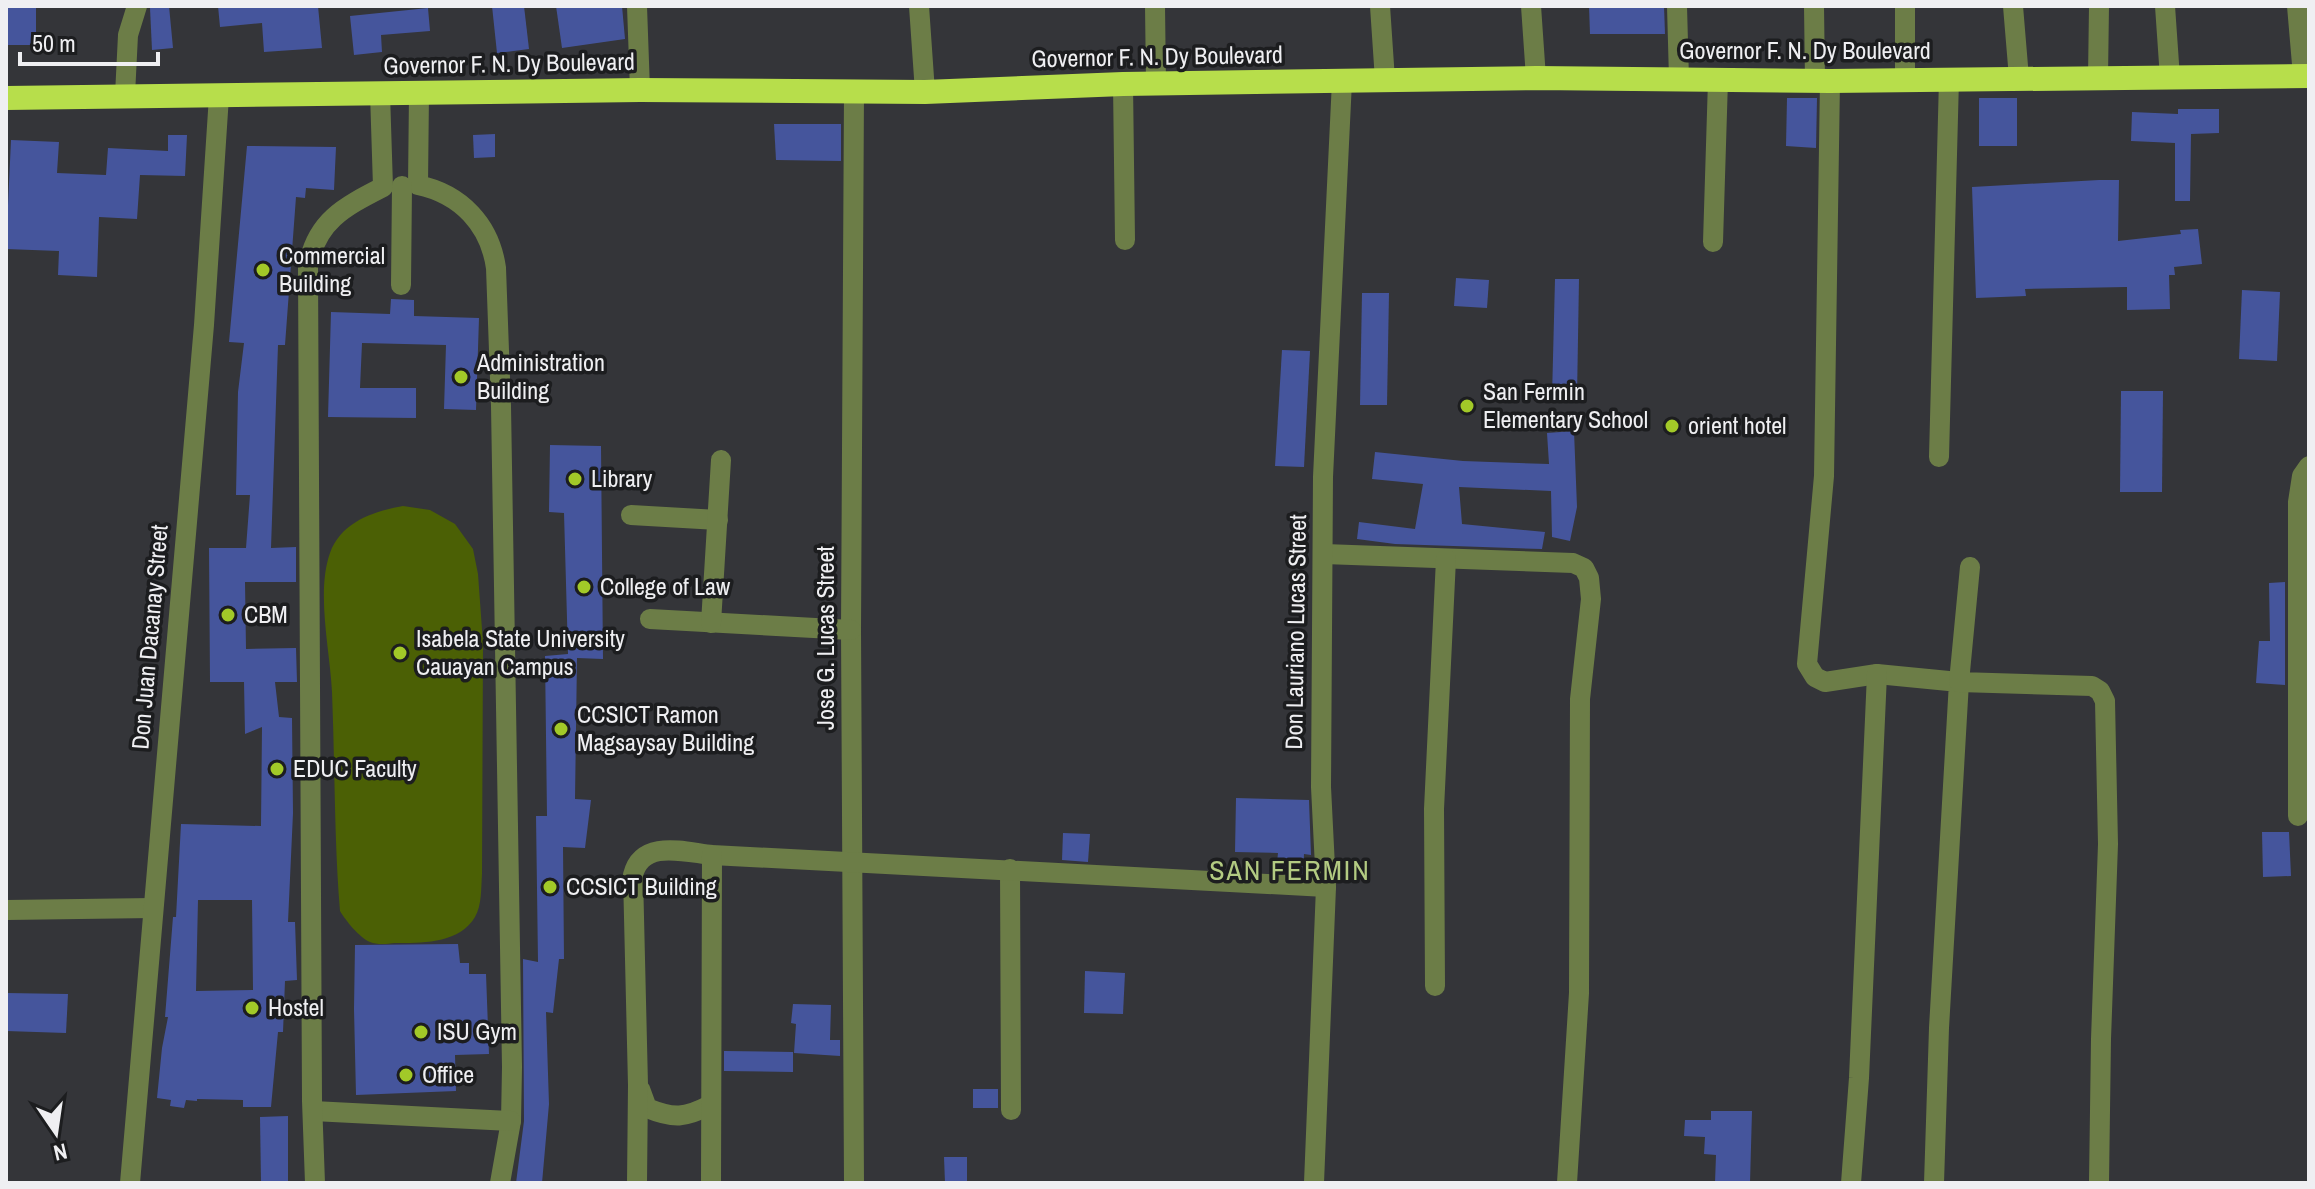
<svg xmlns="http://www.w3.org/2000/svg" width="2315" height="1189" font-family="'Archivo Narrow',sans-serif">
<style>
.green{fill:#4b6005}
.building{fill:#45559c;fill-rule:evenodd}
.lines{fill:none;stroke-linecap:round;stroke-linejoin:round}
.minor{stroke:#6c7d47;stroke-width:20}
.highway{stroke:#b7de4b;stroke-width:24}
.poi-dot{fill:#a2c928;stroke:#1c1d1f;stroke-width:3}
.labels{text-anchor:middle;stroke-width:7;stroke-linejoin:round;paint-order:stroke}
.street-label{font-size:24px;fill:#efeff2;stroke:#1c1d1f}
.poi-label{font-size:24px;fill:#efeff2;stroke:#1c1d1f;text-anchor:start}
.quarter-label{font-size:28px;letter-spacing:2px;fill:#b3cb82;stroke:#1c1d1f}
</style>
<rect width="100%" height="100%" fill="#343539"/>
<path class="green" d="M403,506L430,510L455,524L473,549L478,574L483,643L482,874C481,888 482,905 475,917C459,944 421,943 395,943C387,944 377,945 370,942C359,937 346,921 340,911C334,838 335,765 332,692C330,650 316,592 330,553C341,522 374,511 403,506Z"/>
<g class="building">
<rect x="6" y="6" width="30" height="39"/>
<path d="M169,6L173,48L152,50L150,8Z"/>
<path d="M218,6H318L322,48L264,52L262,23L220,27Z"/>
<path d="M492,6H524L529,49L497,53Z"/>
<path d="M556,6H622L625,39L562,48Z"/>
<path d="M1589,6H1664L1665,34H1590Z"/>
<path d="M428,8L430,31L381,35L382,52L354,55L350,16Z"/>
<path d="M1787,98H1817L1816,148L1786,146Z"/>
<rect x="1979" y="98" width="38" height="48"/>
<path d="M2178,109H2219V133L2191,134L2190,201H2175V143L2131,141L2132,112L2178,114Z"/>
<path d="M774,124H841V161L776,160Z"/>
<path d="M495,134V157L474,158L473,135Z"/>
<path d="M168,135H187L185,176L140,175L137,219L99,217L97,277L58,275L59,251L6,249L11,140L59,142L57,173L106,175L108,148L168,151Z"/>
<path d="M247,146L336,147L334,190L306,188L305,198L296,197L285,345H278L271,548L296,547V582H245L246,649L296,648L297,682H275L279,717L292,718L293,813L288,922H295L297,980L285,981L283,1032H278L271,1107H243V1100L197,1099V1101L186,1100L184,1108L170,1106L171,1100L157,1098L162,1048L168,1017H165L173,917H176L181,824L261,826L262,727L245,734L244,682H210L209,548H246L250,495H236L238,392L244,343L229,342ZM198,900H252L253,990L196,991Z"/>
<path d="M2099,180H2119L2118,241L2181,234L2180,230L2198,229L2202,264L2174,267L2175,275H2169L2170,309L2127,310V287L2025,289L2026,296L1976,298L1972,187Z"/>
<path d="M1456,278L1489,280L1487,308L1454,306Z"/>
<path d="M1555,279H1579L1577,397H1552Z"/>
<path d="M2242,290L2280,292L2277,361L2239,359Z"/>
<path d="M1362,293H1389L1387,405H1360Z"/>
<path d="M391,299L414,300V316L479,318L476,410L444,409L446,345L362,343L360,388H416V418L328,417L331,312L390,314Z"/>
<path d="M1282,350L1310,351L1304,467L1275,466Z"/>
<path d="M2121,391H2163L2162,492H2120Z"/>
<path d="M1574,431L1577,507L1570,541L1552,537L1551,491L1459,487L1462,524L1545,532L1542,549L1395,544L1357,539L1359,522L1415,529L1423,484L1372,479L1375,452L1463,461L1549,464L1547,433Z"/>
<path d="M550,445L601,446L603,659L577,658L575,799L591,800L585,848L563,847L564,959H559L553,1013L546,1012L549,1104L542,1183H516L524,1121L523,959L538,962L536,816H547L545,656L568,654L564,513L549,512Z"/>
<path d="M2285,582V685L2256,683L2259,641H2270L2269,583Z"/>
<path d="M1236,798L1309,800L1311,855L1304,854L1303,873L1276,871L1278,853L1235,852Z"/>
<path d="M2262,832H2289L2291,876L2263,877Z"/>
<path d="M1063,833L1090,834L1088,862L1062,860Z"/>
<path d="M458,944L460,963H469V974H486L489,1054L455,1055L456,1091L356,1095L354,1009L355,945Z"/>
<path d="M1085,971L1125,973L1123,1014L1084,1013Z"/>
<path d="M6,993L68,994L66,1033L6,1031Z"/>
<path d="M793,1004L831,1005L830,1040H840V1056L794,1053L796,1024L791,1023Z"/>
<path d="M724,1051L793,1052V1072L724,1071Z"/>
<rect x="973" y="1089" width="25" height="19"/>
<path d="M1711,1111H1752L1750,1183H1715L1716,1155L1704,1154L1705,1137L1684,1136L1685,1120H1711Z"/>
<path d="M288,1116V1183H261L260,1117Z"/>
<path d="M944,1157H967V1183H945Z"/>
</g>
<g class="lines">
<g class="minor">
<path d="M637,6L640,90"/>
<path d="M919,6L925,92"/>
<path d="M1155,6L1156,84"/>
<path d="M1380,6L1385,80"/>
<path d="M1531,6L1536,78"/>
<path d="M1677,6L1679,79"/>
<path d="M1814,6L1815,81"/>
<path d="M2013,6L2019,78"/>
<path d="M2165,6L2170,78"/>
<path d="M2297,6L2303,76"/>
<path d="M2098,77L2099,6"/>
<path d="M1830,81L1824,476L1807,664L1815,677L1825,682L1877,674L1959,682L1939,1028L1934,1183"/>
<path d="M1905,81V6"/>
<path d="M1123,84L1125,240"/>
<path d="M854,92L851,630L854,1183"/>
<path d="M419,93L418,185C461,194 490,225 496,268L501,406L512,1067L511,1121L500,1183"/>
<path d="M125,95L128,35L137,6"/>
<path d="M1713,242L1718,80"/>
<path d="M401,285L402,186"/>
<path d="M1939,457L1949,79"/>
<path d="M631,515L718,520"/>
<path d="M1324,554L1573,563L1584,568L1589,578L1591,599L1580,699L1579,993L1567,1183"/>
<path d="M1970,567L1959,682L2092,686L2100,691L2105,701L2108,844L2101,1039L2099,1183"/>
<path d="M650,619L851,630"/>
<path d="M711,623L721,460"/>
<path d="M2298,816V502L2302,476L2309,466"/>
<path d="M1010,869L1011,1110"/>
<path d="M6,910L153,908"/>
<path d="M1435,986L1434,809L1446,559"/>
<path d="M640,1089L647,1108C674,1119 685,1118 710,1105"/>
<path d="M313,1111L511,1121"/>
<path d="M130,1183L204,325L219,96"/>
<path d="M315,1183L312,1101L308,267C316,221 344,207 383,187L380,93"/>
<path d="M637,1183L638,1085L633,875C642,839 684,852 712,855L1326,887"/>
<path d="M711,1183L712,855"/>
<path d="M1314,1183L1326,887L1321,787L1323,477L1342,81"/>
<path d="M1851,1183L1859,1078L1877,674"/>
</g>
<path class="highway" d="M6,98L640,90L925,92L1123,84L1536,78L1830,81L2309,76"/>
</g>
<g class="poi-dot">
<circle cx="263" cy="270" r="8"/>
<circle cx="461" cy="377" r="8"/>
<circle cx="1467" cy="406" r="8"/>
<circle cx="1672" cy="426" r="8"/>
<circle cx="575" cy="479" r="8"/>
<circle cx="584" cy="587" r="8"/>
<circle cx="228" cy="615" r="8"/>
<circle cx="400" cy="653" r="8"/>
<circle cx="561" cy="729" r="8"/>
<circle cx="277" cy="769" r="8"/>
<circle cx="550" cy="887" r="8"/>
<circle cx="252" cy="1008" r="8"/>
<circle cx="421" cy="1032" r="8"/>
<circle cx="406" cy="1075" r="8"/>
</g>
<g class="labels">
<g class="street-label">
<text x="1805" y="59">Governor F. N. Dy Boulevard</text>
<text transform="translate(1157 57) rotate(-1)" y="8">Governor F. N. Dy Boulevard</text>
<text transform="translate(509 64) rotate(-1)" y="8">Governor F. N. Dy Boulevard</text>
<text transform="translate(1296 632) rotate(-89)" y="8">Don Lauriano Lucas Street</text>
<text transform="translate(150 637) rotate(-85)" y="8">Don Juan Dacanay Street</text>
<text transform="translate(826 638) rotate(-90)" y="8">Jose G. Lucas Street</text>
</g>
<g class="poi-label">
<text x="279" y="264">Commercial<tspan x="279" dy="28">Building</tspan></text>
<text x="477" y="371">Administration<tspan x="477" dy="28">Building</tspan></text>
<text x="1483" y="400">San Fermin<tspan x="1483" dy="28">Elementary School</tspan></text>
<text x="1688" y="434">orient hotel</text>
<text x="591" y="487">Library</text>
<text x="600" y="595">College of Law</text>
<text x="244" y="623">CBM</text>
<text x="416" y="647">Isabela State University<tspan x="416" dy="28">Cauayan Campus</tspan></text>
<text x="577" y="723">CCSICT Ramon<tspan x="577" dy="28">Magsaysay Building</tspan></text>
<text x="293" y="777">EDUC Faculty</text>
<text x="566" y="895">CCSICT Building</text>
<text x="268" y="1016">Hostel</text>
<text x="437" y="1040">ISU Gym</text>
<text x="422" y="1083">Office</text>
</g>
<g class="quarter-label">
<text x="1290" y="880">SAN FERMIN</text>
</g>
</g>
<rect width="2315" height="1189" fill="none" stroke="#efeff2" stroke-width="16"/>
<g transform="translate(56 1133) rotate(167)" stroke="#1c1d1f" stroke-width="6" paint-order="stroke">
<path d="M0-6L14 30L0 20L-14 30Z" fill="#efeff2"/>
<text y="-12" font-size="22" font-weight="bold" text-anchor="middle" fill="#efeff2">N</text>
</g>
<path d="M20 52v12h138v-12" fill="none" stroke="#efeff2" stroke-width="4"/>
<text x="32" y="52" font-size="24" fill="#efeff2" stroke="#1c1d1f" stroke-width="6" paint-order="stroke">50 m</text>
</svg>
